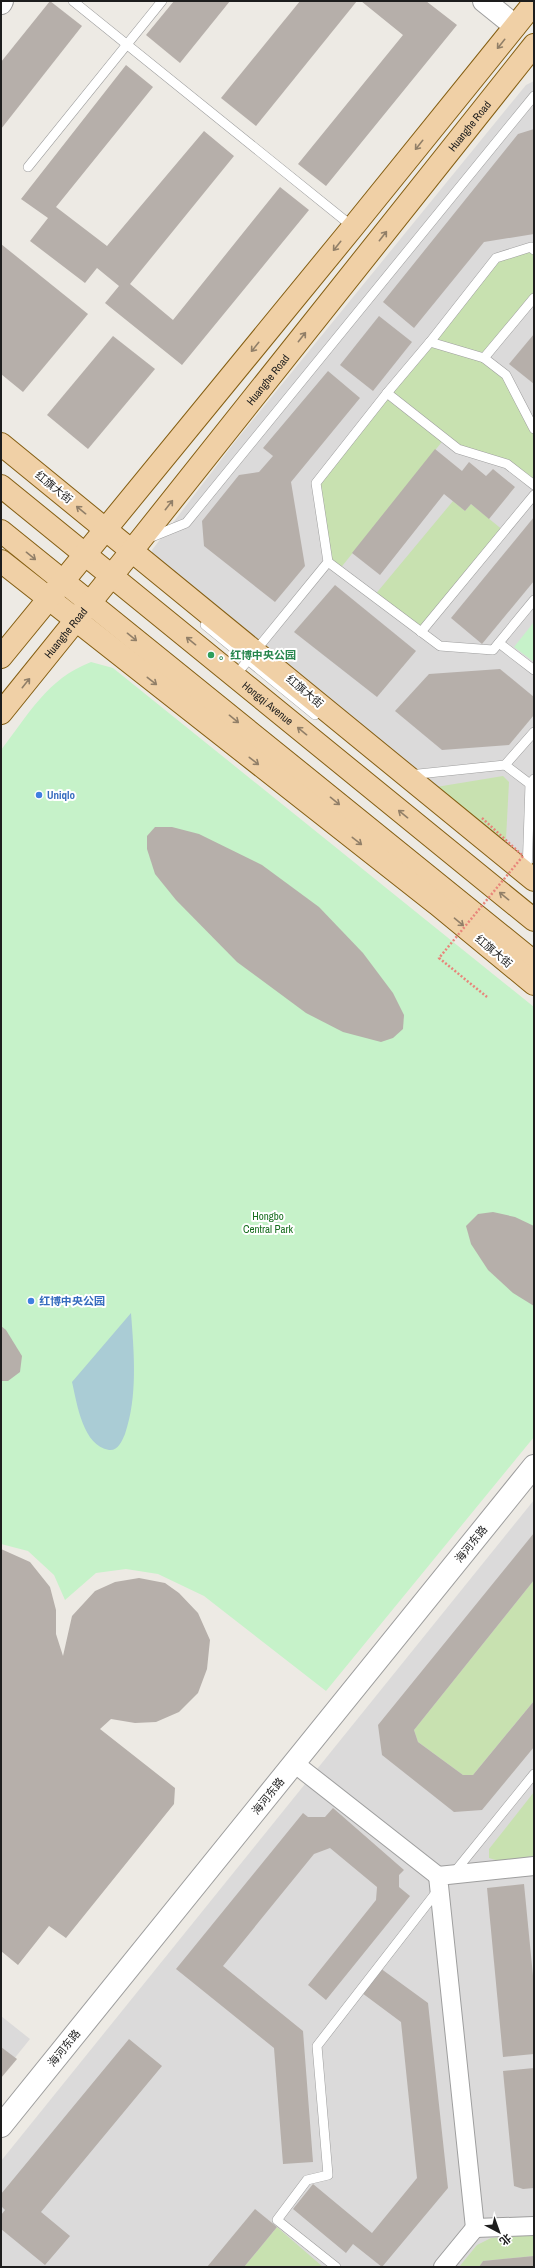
<svg xmlns="http://www.w3.org/2000/svg" width="535" height="2268" font-family="'Archivo Narrow','Noto Sans SC',sans-serif">
<style>
.residential{fill:#dbdada}
.grass{fill:#c8e1b0}
.park{fill:#c6f2c9}
.water{fill:#aaccd5}
.building{fill:#b6afaa}
.lines{fill:none;stroke-linecap:round;stroke-linejoin:round}
.service-casing{stroke:#9e9e9e;stroke-width:10}
.minor-casing{stroke:#9e9e9e;stroke-width:20}
.tertiary-casing{stroke:#9e9e9e;stroke-width:24}
.primary-casing{stroke:#845e12;stroke-width:24}
.service{stroke:#fff;stroke-width:9}
.minor{stroke:#fff;stroke-width:18}
.tertiary{stroke:#fff;stroke-width:22}
.primary{stroke:#f0d0a6;stroke-width:22}
.path-bridge{stroke:#e8857a;stroke-width:2.5;stroke-dasharray:2 2;stroke-linecap:butt}
.oneway{stroke:#917f68}
.leisure-dot{fill:#2e9e5b;stroke:#fff;stroke-width:1.5}
.shop-dot{fill:#3f7fe0;stroke:#fff;stroke-width:1.5}
.labels{text-anchor:middle;stroke-width:4;stroke-linejoin:round;paint-order:stroke}
.street-label{font-size:11px;fill:#1d1d1d;stroke:#fff}
.leisure-label{font-size:11px;font-weight:bold;fill:#27864d;stroke:#fff;text-anchor:start}
.shop-label{font-size:11px;font-weight:bold;fill:#366cbe;stroke:#fff;text-anchor:start}
.park-label{font-size:11px;fill:#186e1f;stroke:#fff}
</style>
<rect width="100%" height="100%" fill="#edeae4"/>
<g class="residential">
<path d="M534,81V876L154,568L152,550L234,443L526,85Z"/>
<path d="M534,1500V2267H1V2161Z"/>
<path d="M1,2016L30,2039L1,2075Z"/>
</g>
<g class="grass">
<path d="M534,250V298L484,358L506,375L534,429V485L507,464L458,449L445,438L339,570L328,562L316,483L496,258Z"/>
<path d="M453,501L465,511L471,504L504,531L421,632L374,596Z"/>
<path d="M503,776L509,782L505,858L424,789Z"/>
<path d="M534,1580V1701L473,1775H463L418,1742L414,1730Z"/>
<path d="M534,1792V1856L499,1861L489,1858V1849Z"/>
<path d="M277,2227L323,2267H244Z"/>
<path d="M534,2235V2256L483,2261L479,2267H459L477,2245L491,2238Z"/>
</g>
<g class="park">
<path d="M534,622V662L514,647Z"/>
<path d="M91,662L113,668L534,1007V1437L326,1691L204,1596L158,1574L126,1569L96,1573L65,1600L54,1575L28,1551L1,1544V750C29,714 47,679 91,662Z"/>
</g>
<path class="water" d="M131,1313C134,1353 138,1396 125,1434C122,1441 118,1451 109,1450C83,1446 77,1404 72,1382Z"/>
<g class="building">
<path d="M50,1L82,26L1,129V62Z"/>
<path d="M174,1H230L180,63L146,35Z"/>
<path d="M300,1H357L256,126L221,98Z"/>
<path d="M361,1H426L457,25L326,186L298,164L403,35Z"/>
<path d="M126,65L153,87L56,207L107,246L204,131L234,156L130,284L173,320L280,187L309,210L182,365L105,303L119,286L97,268L85,283L30,241L48,218L21,199Z"/>
<path d="M534,129V234L484,242L414,328L383,302L518,134Z"/>
<path d="M1,244L88,314L23,392L1,374Z"/>
<path d="M379,316L412,342L373,391L340,365Z"/>
<path d="M534,334V384L509,364Z"/>
<path d="M113,336L155,369L88,449L47,415Z"/>
<path d="M328,371L360,398L291,482L305,566L275,602L204,546L202,521L239,475L259,472L273,456L263,448Z"/>
<path d="M435,449L462,471L469,462L486,476L493,469L515,487L489,519L471,504L465,511L444,494L380,575L352,553Z"/>
<path d="M534,517V581L482,644L451,618Z"/>
<path d="M335,585L416,651L377,697L294,632Z"/>
<path d="M500,669L534,697V715L509,745L442,750L395,711L429,674Z"/>
<path d="M155,827H172L199,834L262,865L319,907L363,953L393,993L404,1015L403,1029L393,1038L381,1042L343,1032L306,1013L237,962L176,900L155,874L147,849V836Z"/>
<path d="M493,1212L515,1217L534,1226V1306L513,1293L488,1270L471,1244L466,1226L478,1214Z"/>
<path d="M1,1326L6,1330L22,1356L20,1372L8,1381H1Z"/>
<path d="M534,1533V1580L414,1730L418,1742L463,1775H473L534,1701V1747L482,1810L454,1812L382,1755L378,1725Z"/>
<path d="M1,1549L30,1562L50,1587L56,1610V1634L63,1656L72,1616L95,1591L115,1582L139,1578L165,1583L179,1593L198,1613L210,1640L207,1669L198,1693L179,1712L156,1722L135,1723L111,1719L100,1729L175,1788L174,1804L66,1938L49,1926L18,1965L1,1951Z"/>
<path d="M333,1808L404,1870L399,1875V1887L410,1896L326,2000L308,1985L376,1900L377,1887L330,1848L314,1854L223,1966L303,2031L313,2162L283,2164L274,2048L176,1969L303,1813L308,1817H325Z"/>
<path d="M524,1884L534,1986V2054L503,2057L487,1888Z"/>
<path d="M380,1968L428,2003L448,2188L382,2267L353,2244L346,2253L293,2209L313,2184L372,2233L417,2178L401,2022L362,1993Z"/>
<path d="M129,2039L162,2066L41,2212L70,2236L45,2265L1,2229V2215L5,2210L1,2206V2194Z"/>
<path d="M1,2047L17,2059L1,2078Z"/>
<path d="M534,2068V2188L523,2189L514,2186L503,2071Z"/>
<path d="M255,2209L277,2227L244,2267H207Z"/>
<path d="M534,2256V2267H479L483,2261Z"/>
</g>
<g class="lines">
<g class="service-casing">
<g id="service">
<path d="M73,1L353,227"/>
<path d="M28,167L162,1"/>
<path d="M534,298L484,358L430,342L387,393L458,449L507,464L534,485"/>
<path d="M430,342L496,258L531,247L534,250"/>
<path d="M484,358L506,375L534,429"/>
<path d="M149,538L186,523L534,96"/>
<path d="M328,562L440,646L493,650L534,600"/>
<path d="M205,625L315,715"/>
<path d="M421,632L534,495"/>
<path d="M499,643L534,670"/>
<path d="M235,676L328,562L316,483L387,393"/>
<path d="M534,732L505,765L530,784L534,779"/>
<path d="M409,775L505,765"/>
<path d="M527,873L530,784"/>
<path d="M453,1874L534,1774"/>
<path d="M336,2267L277,2220L307,2180L328,2175L317,2046L438,1890"/>
</g>
</g>
<g class="minor-casing">
<g id="minor">
<path d="M294,1763L438,1876"/>
<path d="M534,1866L438,1876L475,2228L534,2226"/>
<path d="M443,2267L475,2228"/>
</g>
</g>
<g class="tertiary-casing">
<g id="tertiary">
<path d="M484,1L515,26"/>
<path d="M1,3L2,1"/>
<path d="M1,2126L534,1466"/>
</g>
</g>
<g class="primary-casing">
<g id="primary">
<path d="M1,444L534,880"/>
<path id="s1" d="M1,486L534,920"/>
<path d="M1,531L534,962"/>
<path d="M1,561L437,904L534,984"/>
<path d="M1,657L353,227L534,3"/>
<path id="s2" d="M1,713L126,558L534,45"/>
</g>
</g>
<use href="#service" class="service"/>
<use href="#minor" class="minor"/>
<use href="#tertiary" class="tertiary"/>
<use href="#primary" class="primary"/>
<path class="path-bridge" d="M482,818L523,856L439,958L487,997"/>
</g>
<defs><path id="oneway-shaft" d="M-6 0H5M1.5-3L5.5 0L1.5 3" fill="none" stroke-width="1.6" stroke-linecap="round" stroke-linejoin="round"/></defs>
<g class="oneway">
<use href="#oneway-shaft" transform="translate(501 44) rotate(129)"/>
<use href="#oneway-shaft" transform="translate(419 145) rotate(129)"/>
<use href="#oneway-shaft" transform="translate(383 236) rotate(-52)"/>
<use href="#oneway-shaft" transform="translate(337 246) rotate(129)"/>
<use href="#oneway-shaft" transform="translate(302 337) rotate(-52)"/>
<use href="#oneway-shaft" transform="translate(255 347) rotate(129)"/>
<use href="#oneway-shaft" transform="translate(169 505) rotate(-52)"/>
<use href="#oneway-shaft" transform="translate(81 510) rotate(-141)"/>
<use href="#oneway-shaft" transform="translate(31 556) rotate(39)"/>
<use href="#oneway-shaft" transform="translate(132 637) rotate(39)"/>
<use href="#oneway-shaft" transform="translate(191 641) rotate(-141)"/>
<use href="#oneway-shaft" transform="translate(152 681) rotate(38)"/>
<use href="#oneway-shaft" transform="translate(26 683) rotate(-51)"/>
<use href="#oneway-shaft" transform="translate(234 719) rotate(39)"/>
<use href="#oneway-shaft" transform="translate(302 731) rotate(-141)"/>
<use href="#oneway-shaft" transform="translate(254 761) rotate(38)"/>
<use href="#oneway-shaft" transform="translate(335 801) rotate(39)"/>
<use href="#oneway-shaft" transform="translate(403 814) rotate(-141)"/>
<use href="#oneway-shaft" transform="translate(357 841) rotate(38)"/>
<use href="#oneway-shaft" transform="translate(504 896) rotate(-141)"/>
<use href="#oneway-shaft" transform="translate(459 922) rotate(40)"/>
</g>
<circle class="leisure-dot" cx="211" cy="655" r="4"/>
<g class="shop-dot">
<circle cx="39" cy="795" r="4"/>
<circle cx="31" cy="1301" r="4"/>
</g>
<g class="labels">
<g class="street-label">
<text dy="4" stroke="none"><textPath href="#s2" startOffset="751">Huanghe Road</textPath></text>
<text dy="4" stroke="none"><textPath href="#s2" startOffset="427">Huanghe Road</textPath></text>
<text transform="translate(54 487) rotate(39)" y="4">红旗大街</text>
<text dy="4" stroke="none"><textPath href="#s2" startOffset="103">Huanghe Road</textPath></text>
<text transform="translate(305 691) rotate(40)" y="4">红旗大街</text>
<text dy="4" stroke="none"><textPath href="#s1" startOffset="344">Hongqi Avenue</textPath></text>
<text transform="translate(494 951) rotate(40)" y="4">红旗大街</text>
<text transform="translate(471 1544) rotate(-51)" y="4">海河东路</text>
<text transform="translate(268 1796) rotate(-51)" y="4">海河东路</text>
<text transform="translate(64 2048) rotate(-51)" y="4">海河东路</text>
</g>
<g class="leisure-label">
<text x="219" y="659">。红博中央公园</text>
</g>
<g class="shop-label">
<text x="47" y="799">Uniqlo</text>
<text x="39" y="1305">红博中央公园</text>
</g>
<g class="park-label">
<text x="268" y="1220">Hongbo<tspan x="268" dy="13">Central Park</tspan></text>
</g>
</g>
<rect width="535" height="2268" fill="none" stroke="#1d1d1d" stroke-width="4"/>
<g transform="translate(499 2232) rotate(139)" stroke="#ffffff" stroke-width="3" paint-order="stroke">
<path d="M0-3L7 15L0 10L-7 15Z" fill="#1d1d1d"/>
<text y="-6" font-size="11" font-weight="bold" text-anchor="middle" fill="#1d1d1d">北</text>
</g>
</svg>
